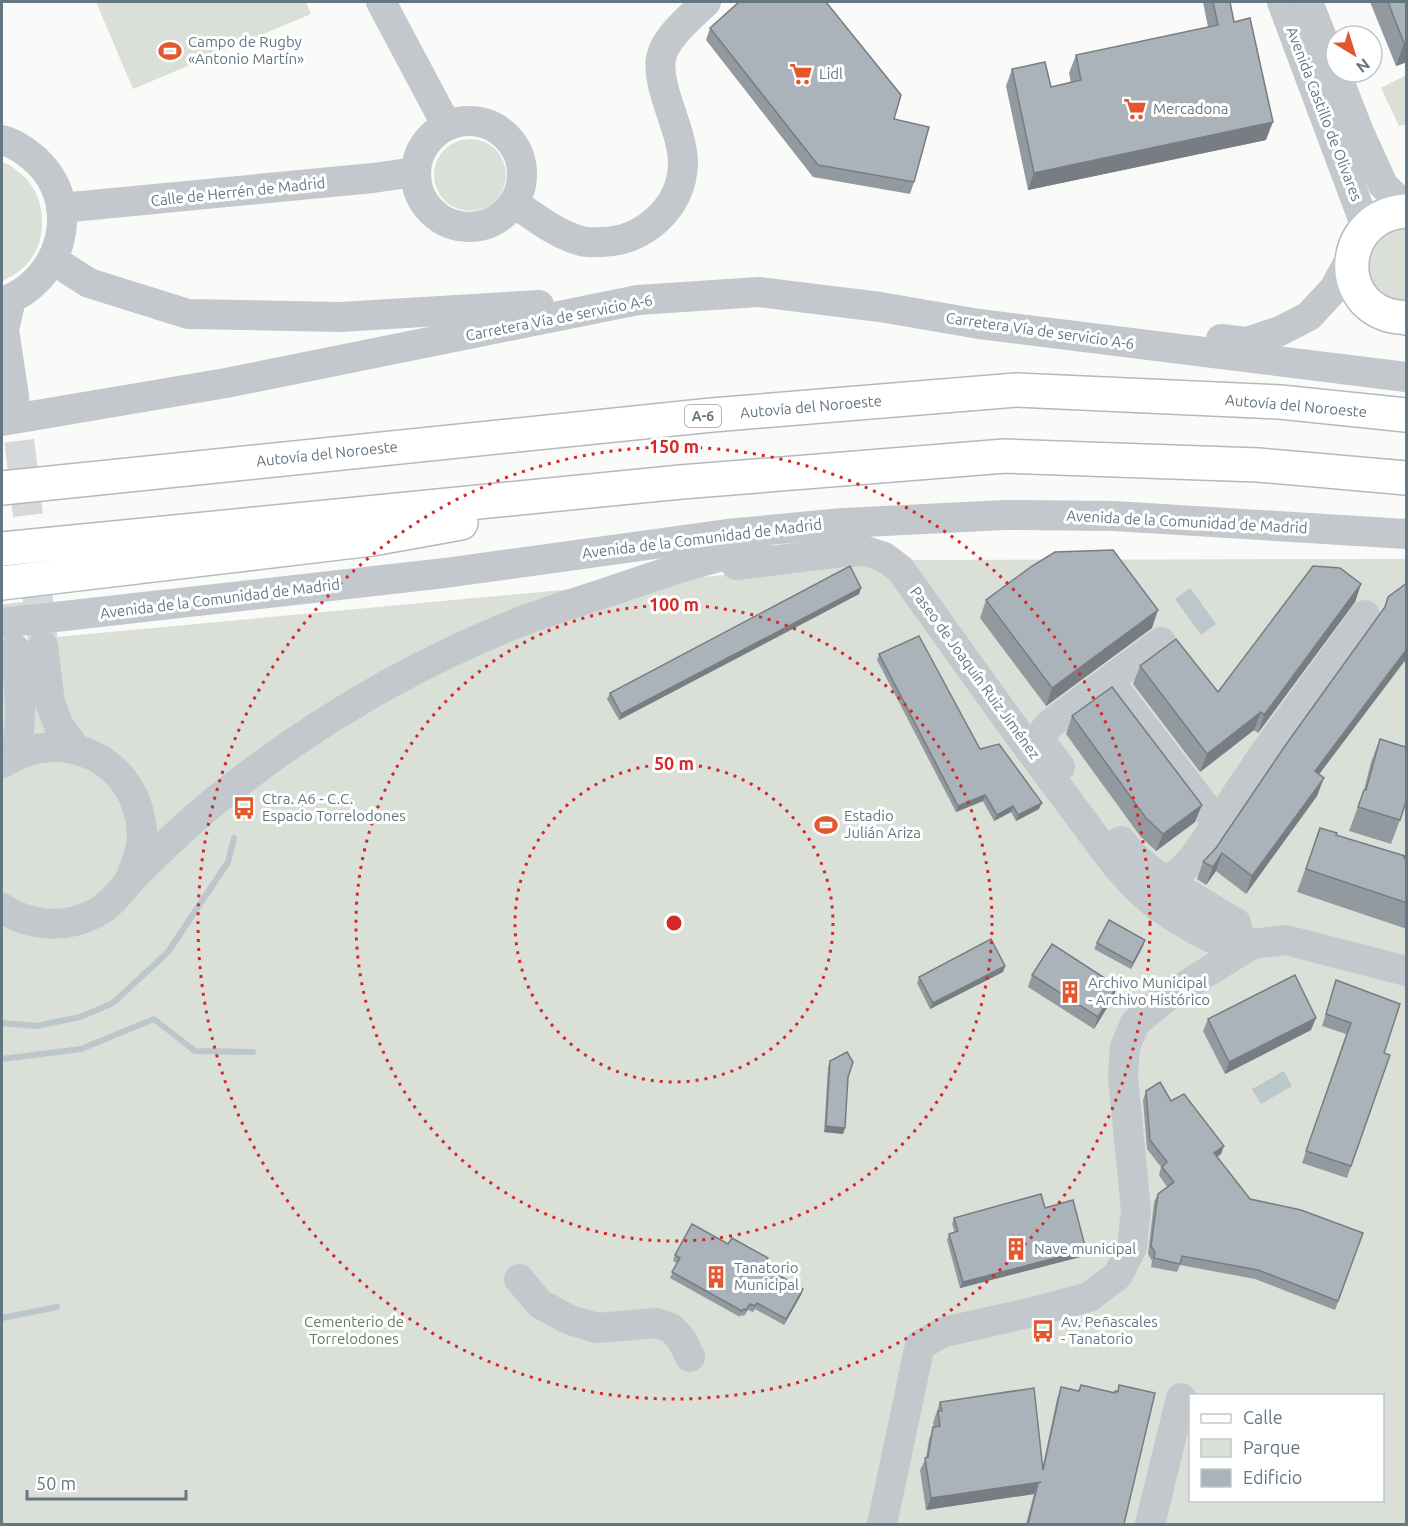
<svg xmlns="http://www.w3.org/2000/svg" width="1408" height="1526" font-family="Ubuntu,sans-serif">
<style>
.green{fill:#dadfd7;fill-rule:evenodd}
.water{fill:#bbc7cb}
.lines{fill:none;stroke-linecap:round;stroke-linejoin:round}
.stream{stroke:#bbc7cb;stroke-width:6}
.minor-tunnel{stroke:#d5d9db;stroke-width:30;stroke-dasharray:30 15;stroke-linecap:butt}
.major-casing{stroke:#b5babe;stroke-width:36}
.highway-casing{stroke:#b4b9bd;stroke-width:36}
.minor{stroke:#c3c8cc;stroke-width:30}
.major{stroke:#fff;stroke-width:33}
.highway{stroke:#fff;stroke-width:33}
.wall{fill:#929a9f}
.shaded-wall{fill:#777d82}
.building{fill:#aab3b9;stroke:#777d82;stroke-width:1.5}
.ring{fill:none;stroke:#d62828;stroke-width:3;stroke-dasharray:3 6}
.labels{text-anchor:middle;stroke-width:6;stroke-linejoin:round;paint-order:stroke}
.shield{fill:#fff;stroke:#939fa8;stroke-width:1.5}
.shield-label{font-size:14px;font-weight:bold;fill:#657683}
.poi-label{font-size:15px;fill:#657683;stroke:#fff;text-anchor:start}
.street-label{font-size:15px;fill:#657683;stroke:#fff}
.park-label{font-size:15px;fill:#687a64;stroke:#fff}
.centre{fill:#d62828;stroke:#fff;stroke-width:3}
.ring-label{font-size:18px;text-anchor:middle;font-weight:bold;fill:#d62828;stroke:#fff;stroke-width:6;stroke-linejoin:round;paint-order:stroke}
</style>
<rect width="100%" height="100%" fill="#fafaf8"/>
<g class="green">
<path d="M96,2H306L311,14L133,89Z"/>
<path d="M1406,75V124L1399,126L1381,88Z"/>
<circle cx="470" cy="175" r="36"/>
<path d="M2,162C9,164 15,169 21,174C45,193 49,234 31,259C24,269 13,276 2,281Z"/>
<path d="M1406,223V305L1386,301L1366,277C1369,237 1368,237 1406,223Z"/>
<path d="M1406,559V1524H2V642L884,560ZM1190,1396H1382V1500H1190Z"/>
</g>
<g class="water">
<path d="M1190,588L1216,624L1201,635L1175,599Z"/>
<path d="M1284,1071L1292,1086L1261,1104L1252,1089Z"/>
</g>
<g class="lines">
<g class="stream">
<path d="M2,1023L36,1026L80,1017L113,1003L168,952L228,862L234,838"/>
<path d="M2,1059L81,1049L154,1019L195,1051L253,1052"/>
<path d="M2,1318L57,1307"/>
</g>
<g class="minor-tunnel">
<path d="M14,396L43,643"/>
<path d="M4,559L15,648"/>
</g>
<g class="major-casing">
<path id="major" d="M1406,211C1342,215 1333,298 1388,315C1394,317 1401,317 1406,318"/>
</g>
<g class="highway-casing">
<g id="highway">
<path d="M2,488L712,415L1016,390L1280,402L1406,415"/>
<path d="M2,549L681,482L1005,456L1258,465L1406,478"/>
<path d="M2,583L372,539L461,523"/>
</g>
</g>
<g class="minor">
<path d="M381,2L447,126"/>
<path d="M1282,2L1366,227"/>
<path d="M1308,2L1359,132L1383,185L1406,208"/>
<circle cx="469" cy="174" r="53"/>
<path d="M2,140C15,143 27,152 37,161C84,206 61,282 2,302"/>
<path d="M514,203C535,217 556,234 581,241C587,243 593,242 599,242C642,243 682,208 683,164C683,129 656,89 661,58C665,37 692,16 706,2"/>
<path d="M61,208L373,178L415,172"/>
<path d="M53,260L89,283L188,314L340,317L539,305"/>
<path d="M11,299L4,330L14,396"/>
<path d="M1221,339L1247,342L1280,331L1309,316L1334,289L1352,256"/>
<path d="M2,421L226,383L638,300L759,292L880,307L979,324L1406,377"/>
<path d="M736,565L843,552L866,551L884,557L900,569C957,648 1013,729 1072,806C1099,842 1125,883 1162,909C1172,916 1212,941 1222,941C1239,942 1232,934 1252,944"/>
<path d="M2,623L445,573L727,534L843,523L1006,515L1114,516L1406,534"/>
<path d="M43,646L50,703L59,726L76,749"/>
<path d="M15,649C19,687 24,717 15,754"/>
<path d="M1109,681L1212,816L1218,822"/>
<path d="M2,763C63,724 139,760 142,834C142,850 136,865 130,879"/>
<path d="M1060,767L1042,743L1044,731L1050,724L1161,642"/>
<path d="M1121,841L1134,856L1164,882L1181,890L1236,923L1239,937"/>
<path d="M1151,890L1181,871L1195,856L1266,751L1365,615"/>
<path d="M2,908C30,927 65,929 96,913C114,903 124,886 138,872C167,843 196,815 229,790C316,722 412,665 515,624C544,612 575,603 605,593C655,576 705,558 757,549"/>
<path d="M519,1279L540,1304L570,1320L597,1328L656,1323L671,1328L682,1340L690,1357"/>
<path d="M882,1524L920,1345L944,1332L1037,1311L1089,1297L1118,1275L1132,1247L1136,1210L1123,1077L1125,1047L1135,1023L1164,999L1252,944L1286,940L1406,971"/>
<path d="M1150,1524L1181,1398"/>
</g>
<use href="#major" class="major"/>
<use href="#highway" class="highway"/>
</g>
<g class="wall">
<path d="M735,2H826L894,119L914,182L910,194L813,177L706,40L710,28L737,3Z"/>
<path d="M1203,2H1230L1234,22L1266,140L1028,190L1006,86L1012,69L1051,87L1071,83L1069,73L1076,55L1208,27Z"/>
<path d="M1370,2H1407V62L1396,66Z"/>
<path d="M1407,583L1319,774L1317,796L1246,894L1216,871L1206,885L1197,879L1203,862L1216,848L1384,609L1388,597Z"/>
<path d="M1361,584L1355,602L1258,733L1254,730L1200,772L1133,684L1140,666L1218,692Z"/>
<path d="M861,588L859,594L619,720L607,699L610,693Z"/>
<path d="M986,600L1152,628L1046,706L980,618Z"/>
<path d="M879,654L980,749L1039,809L1016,821L1011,812L994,821L983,801L956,812L877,660Z"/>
<path d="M1072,716L1195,822L1156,851L1140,836L1066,734Z"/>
<path d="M1380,739L1404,747L1407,741L1400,820L1391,844L1349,831L1364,790L1371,762Z"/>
<path d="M1320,828L1336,836L1407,859V929L1297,892Z"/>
<path d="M1097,943L1143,946L1131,969L1094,949Z"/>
<path d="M1005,966L1003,972L930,1009L917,983L919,977Z"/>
<path d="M1032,975L1117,986L1113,998L1094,1029L1028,987Z"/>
<path d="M1336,980L1384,1053L1390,1055L1347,1178L1302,1163L1346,1034L1322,1026Z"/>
<path d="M1208,1019L1311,1030L1225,1074L1203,1031Z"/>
<path d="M830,1061L848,1077L843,1134L824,1132L828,1067Z"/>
<path d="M1146,1091L1171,1101L1221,1154L1217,1157L1250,1199L1363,1233L1335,1310L1255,1279L1180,1265L1177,1272L1151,1267L1152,1261L1148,1254L1154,1202L1158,1194L1167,1187L1159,1175L1161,1167L1147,1149L1143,1100Z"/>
<path d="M1045,1208L1086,1250L1084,1256L960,1288L947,1240L949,1234L955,1233L952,1224L954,1218Z"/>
<path d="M728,1244L768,1258L764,1267L803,1289L801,1295L784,1325L755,1309L753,1312L748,1310L744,1316L741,1315L740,1317L670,1278L677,1263L673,1261L675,1255Z"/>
<path d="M1119,1385L1124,1524H1026L1034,1494L926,1510L920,1470L926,1458L929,1439L934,1427L933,1423L940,1402L1043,1465L1057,1399L1061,1387L1079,1391L1114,1393L1117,1392Z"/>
</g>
<g class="shaded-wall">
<path d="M1407,42V62L1396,66L1404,43Z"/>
<path d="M1273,122L1266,140L1028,190L1034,173Z"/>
<path d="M1361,584L1355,602L1258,733L1264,715Z"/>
<path d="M861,588L859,594L619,720L621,714Z"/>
<path d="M1158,610L1152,628L1046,706L1052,688Z"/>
<path d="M1407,649V658L1308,789L1315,771Z"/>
<path d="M1261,712L1254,730L1200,772L1207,754Z"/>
<path d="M1324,778L1317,796L1246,894L1252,876Z"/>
<path d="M985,795L983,801L956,812L958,806Z"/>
<path d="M1042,803L1039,809L1016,821L1018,815Z"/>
<path d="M1202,805L1195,822L1156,851L1163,834Z"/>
<path d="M1013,806L1011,812L994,821L997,815Z"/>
<path d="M1222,853L1216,871L1206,885L1213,867Z"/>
<path d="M1145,940L1143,946L1131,969L1133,963Z"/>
<path d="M1005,966L1003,972L930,1009L933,1003Z"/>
<path d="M1117,986L1113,998L1094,1029L1098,1017Z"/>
<path d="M1316,1018L1311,1030L1225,1074L1229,1062Z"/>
<path d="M826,1126L845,1128L843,1134L824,1132Z"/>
<path d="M1224,1146L1221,1154L1211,1161L1214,1153Z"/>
<path d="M1086,1250L1084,1256L960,1288L963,1282Z"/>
<path d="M803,1289L801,1295L784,1325L786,1319Z"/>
<path d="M1041,1482L1038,1483L1034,1494L926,1510L931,1498Z"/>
</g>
<g class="building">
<path d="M739,2H826L901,95L894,119L929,127L914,182L818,165L710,28Z"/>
<path d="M1213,2H1230L1234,22L1250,18L1273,122L1034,173L1012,69L1045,62L1051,87L1081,80L1076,55L1218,25Z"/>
<path d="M1388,2H1407V42L1404,43Z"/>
<path d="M1113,550L1158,610L1052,688L986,600L1032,566L1055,552Z"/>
<path d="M850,566L861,588L621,714L610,693Z"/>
<path d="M1313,566L1340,568L1361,584L1264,715L1261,712L1207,754L1140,666L1176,639L1218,692Z"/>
<path d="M1407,583V649L1315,771L1324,778L1252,876L1222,853L1213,867L1203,862L1216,848L1287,743L1385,607L1388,597Z"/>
<path d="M919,636L980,749L999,744L1042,803L1018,815L1013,806L997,815L985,795L958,806L879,654Z"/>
<path d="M1112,687L1202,805L1163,834L1146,818L1072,716Z"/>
<path d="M1380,739L1405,747L1407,742V799L1400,820L1358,807L1364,790H1366Z"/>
<path d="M1320,828L1337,833L1336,835L1405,856L1404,858L1407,859V903L1306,869Z"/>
<path d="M1109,920L1145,940L1133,963L1097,943Z"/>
<path d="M991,939L1005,966L933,1003L919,977Z"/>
<path d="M1052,944L1117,986L1098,1017L1032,975Z"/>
<path d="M1295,975L1316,1018L1229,1062L1208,1019Z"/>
<path d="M1336,980L1400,1004L1384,1053L1390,1055L1351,1166L1306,1151L1351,1023L1326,1014Z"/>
<path d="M847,1052L853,1062L848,1077L845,1128L826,1126L830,1061Z"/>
<path d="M1160,1082L1171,1101L1184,1094L1224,1146L1214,1153L1250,1199L1301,1210L1363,1233L1338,1301L1258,1270L1182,1256L1180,1264L1154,1258L1155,1252L1151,1246L1158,1194L1174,1182L1162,1167L1167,1162L1150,1140L1146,1091Z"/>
<path d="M1041,1194L1045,1208L1073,1200L1086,1250L963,1282L949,1234L958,1231L954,1218Z"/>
<path d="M692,1224L728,1244L732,1238L768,1258L763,1266L803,1289L786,1319L757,1303L755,1306L750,1304L746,1310L744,1309L742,1311L672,1272L680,1258L675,1255Z"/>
<path d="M1081,1385L1115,1393V1391L1118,1392L1119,1385L1155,1393L1124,1524H1028L1038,1483L1041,1482L931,1498L925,1458L928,1457L933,1427L940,1426L938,1411H942L940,1402L1034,1388L1043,1470L1061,1387L1079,1391Z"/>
</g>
<g class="ring">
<circle cx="674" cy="923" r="159"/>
<circle cx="674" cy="923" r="318"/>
<circle cx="674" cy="923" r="476"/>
</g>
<defs>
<g id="stadium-bare" transform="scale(1.8)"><path d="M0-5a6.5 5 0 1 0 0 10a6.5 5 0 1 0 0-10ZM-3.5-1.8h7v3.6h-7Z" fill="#e4572e" stroke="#fff" stroke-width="2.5" paint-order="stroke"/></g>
<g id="supermarket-bare" transform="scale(1.8)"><path d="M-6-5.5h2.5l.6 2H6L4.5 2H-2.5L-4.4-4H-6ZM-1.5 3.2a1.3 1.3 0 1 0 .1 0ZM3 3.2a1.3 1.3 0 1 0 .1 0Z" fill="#e4572e" stroke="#fff" stroke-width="2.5" paint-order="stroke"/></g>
<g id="bus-bare" transform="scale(1.8)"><path d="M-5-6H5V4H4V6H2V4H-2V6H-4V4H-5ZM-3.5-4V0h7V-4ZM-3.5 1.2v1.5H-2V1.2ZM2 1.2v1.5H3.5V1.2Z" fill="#e4572e" stroke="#fff" stroke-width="2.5" paint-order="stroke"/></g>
<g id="building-bare" transform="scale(1.8)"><path d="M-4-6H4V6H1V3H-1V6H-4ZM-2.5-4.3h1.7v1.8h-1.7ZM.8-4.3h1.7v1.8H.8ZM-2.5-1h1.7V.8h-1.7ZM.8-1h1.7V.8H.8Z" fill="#e4572e" stroke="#fff" stroke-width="2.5" paint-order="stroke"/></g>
</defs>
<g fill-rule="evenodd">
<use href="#stadium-bare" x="170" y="51"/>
<use href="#supermarket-bare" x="801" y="74"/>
<use href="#supermarket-bare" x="1135" y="109"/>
<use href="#bus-bare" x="244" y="808"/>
<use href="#stadium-bare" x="826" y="825"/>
<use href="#building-bare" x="1070" y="992"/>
<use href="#building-bare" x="1016" y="1249"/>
<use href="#building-bare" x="716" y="1277"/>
<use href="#bus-bare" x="1043" y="1331"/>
</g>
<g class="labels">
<rect class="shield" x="685" y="405" width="36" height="22" rx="4.5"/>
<g class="shield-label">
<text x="703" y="421">A-6</text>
</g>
<g class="poi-label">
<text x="188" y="47">Campo de Rugby<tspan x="188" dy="17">«Antonio Martín»</tspan></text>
<text x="819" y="79">Lidl</text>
<text x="1153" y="114">Mercadona</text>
<text x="262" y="804">Ctra. A6 - C.C.<tspan x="262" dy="17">Espacio Torrelodones</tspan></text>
<text x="844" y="821">Estadio<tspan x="844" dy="17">Julián Ariza</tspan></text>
<text x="1088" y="988">Archivo Municipal<tspan x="1088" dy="17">- Archivo Histórico</tspan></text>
<text x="1034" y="1254">Nave municipal</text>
<text x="734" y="1273">Tanatorio<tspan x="734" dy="17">Municipal</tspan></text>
<text x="1061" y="1327">Av. Peñascales<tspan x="1061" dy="17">- Tanatorio</tspan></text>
</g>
<g class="street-label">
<text transform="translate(1324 114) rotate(69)" y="5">Avenida Castillo de Olivares</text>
<text transform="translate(238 192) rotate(-6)" y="5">Calle de Herrén de Madrid</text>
<text transform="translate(559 318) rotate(-11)" y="5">Carretera Vía de servicio A-6</text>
<text transform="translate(1040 331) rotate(8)" y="5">Carretera Vía de servicio A-6</text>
<text transform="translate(1296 406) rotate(5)" y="5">Autovía del Noroeste</text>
<text transform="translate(811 407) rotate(-5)" y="5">Autovía del Noroeste</text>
<text transform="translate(327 454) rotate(-6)" y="5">Autovía del Noroeste</text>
<text transform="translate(1187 522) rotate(3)" y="5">Avenida de la Comunidad de Madrid</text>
<text transform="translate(702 539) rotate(-7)" y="5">Avenida de la Comunidad de Madrid</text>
<text transform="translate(220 599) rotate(-7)" y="5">Avenida de la Comunidad de Madrid</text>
<text transform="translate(975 673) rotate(54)" y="5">Paseo de Joaquín Ruiz Jiménez</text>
</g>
<g class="park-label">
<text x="354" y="1327">Cementerio de<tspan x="354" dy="17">Torrelodones</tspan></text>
</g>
</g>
<circle cx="674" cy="923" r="9" class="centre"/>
<g class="ring-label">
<text x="674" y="453">150 m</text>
<text x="674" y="611">100 m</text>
<text x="674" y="770">50 m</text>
</g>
<rect width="1408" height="1526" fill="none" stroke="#657683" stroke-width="6"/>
<rect x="1189" y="1394" width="195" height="108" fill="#ffffff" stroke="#c1c8cd" stroke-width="1.5"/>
<rect x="1201" y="1414" width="30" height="9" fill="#ffffff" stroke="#c1c8cd" stroke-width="1.5"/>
<text x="1243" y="1424" font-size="18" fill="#657683">Calle</text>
<rect x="1201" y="1439" width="30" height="18" fill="#dadfd7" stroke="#c1c8cd" stroke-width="1.5"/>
<text x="1243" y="1454" font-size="18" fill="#657683">Parque</text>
<rect x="1201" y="1469" width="30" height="18" fill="#aab3b9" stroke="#c1c8cd" stroke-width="1.5"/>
<text x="1243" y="1484" font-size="18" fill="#657683">Edificio</text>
<g transform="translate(1354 54) rotate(142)"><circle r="28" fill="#ffffff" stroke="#c1c8cd" stroke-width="1.5"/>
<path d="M0-4.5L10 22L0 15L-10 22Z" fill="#e4572e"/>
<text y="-9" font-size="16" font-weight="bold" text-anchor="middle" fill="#657683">N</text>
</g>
<path d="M27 1490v9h159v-9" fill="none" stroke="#657683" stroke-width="3"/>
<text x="36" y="1490" font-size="18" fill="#657683" stroke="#ffffff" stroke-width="4.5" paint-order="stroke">50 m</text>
</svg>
